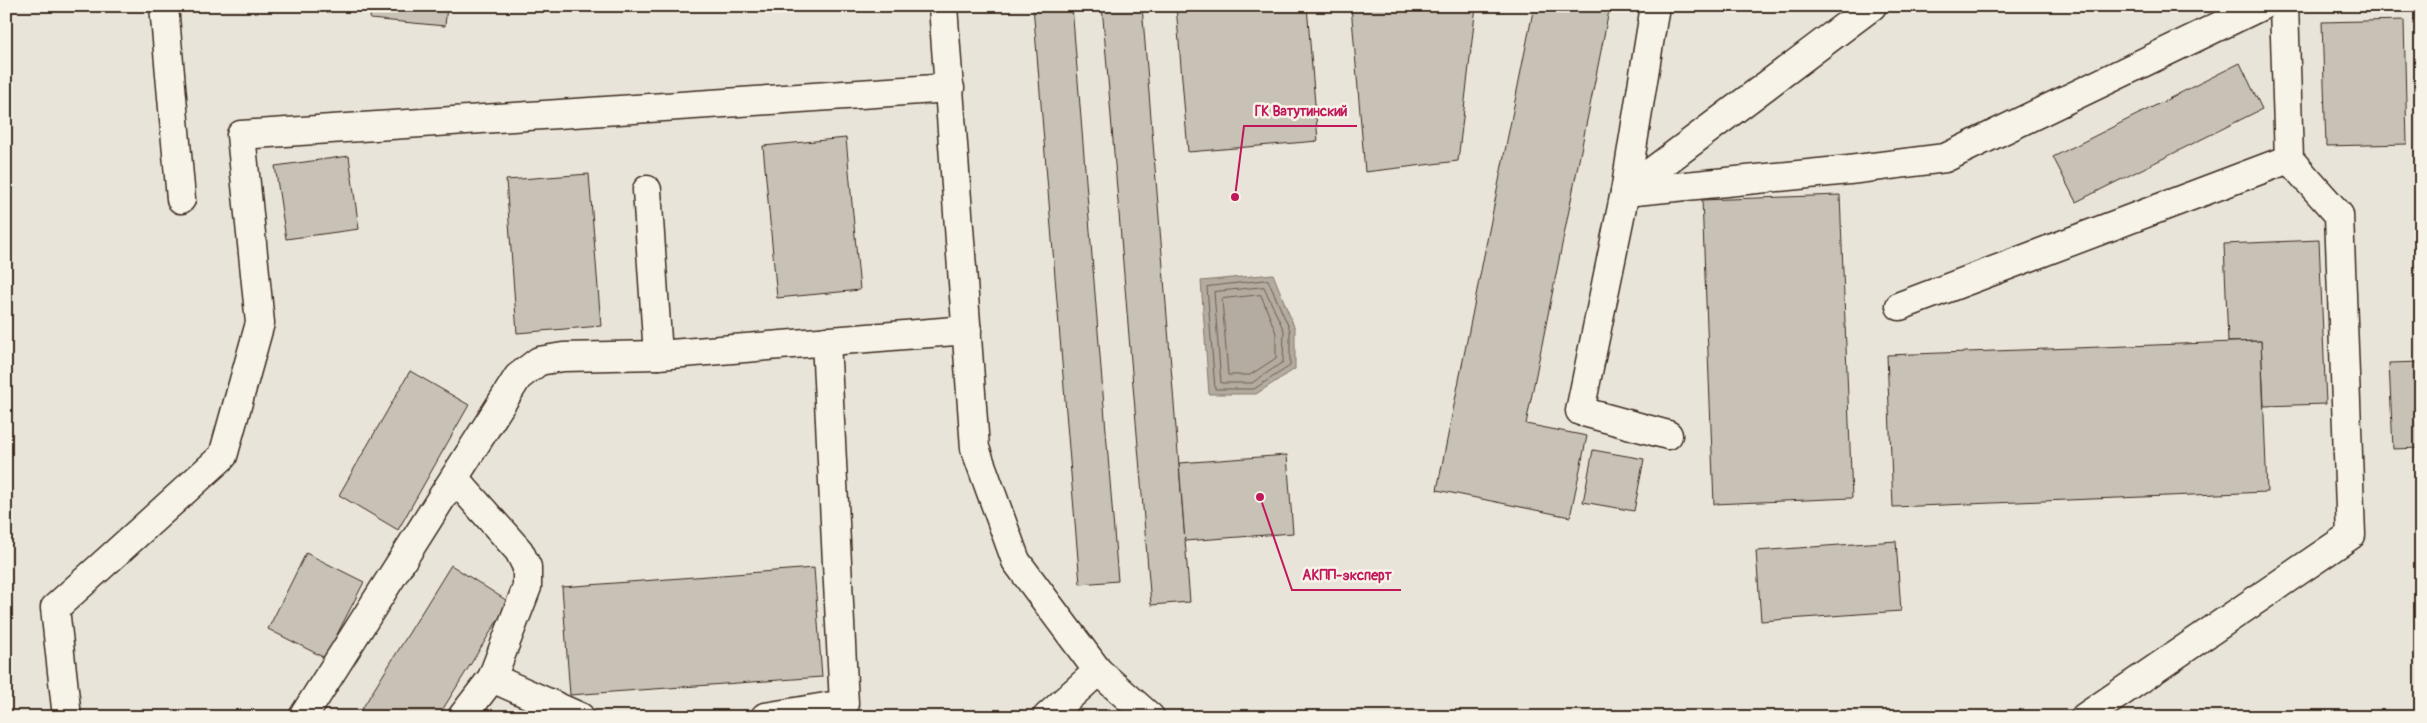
<svg xmlns="http://www.w3.org/2000/svg" width="2427" height="723" font-family="Pangolin,sans-serif">
<style>
.built{fill:#e9e4d9}
.water{fill:#b4aca0;stroke:#84786c}
.lines{fill:none;stroke-linecap:round;stroke-linejoin:round}
.shore{stroke:#6b5e52;stroke-width:1}
.building{fill:#c8c1b6;stroke:#3b2a1e}
.minor-casing{stroke:#3b2a1e;stroke-width:31}
.minor{stroke:#f7f3e8;stroke-width:28}
.leader{fill:none;stroke:#c2185b;stroke-width:2}
.callout-dot{fill:#c2185b;stroke:#f7f3e8;stroke-width:2}
.callout-label{font-size:14px;text-anchor:middle;font-weight:bold;fill:#c2185b;stroke:#f7f3e8;stroke-width:5;stroke-linejoin:round;paint-order:stroke}
</style>
<rect width="100%" height="100%" fill="#f7f3e8"/>
<filter id="ink" filterUnits="userSpaceOnUse"><feTurbulence type="fractalNoise" baseFrequency=".02" numOctaves="2"/><feDisplacementMap in="SourceGraphic" scale="10" xChannelSelector="R" yChannelSelector="G"/><feConvolveMatrix kernelMatrix="1 2 1 2 8 2 1 2 1" color-interpolation-filters="sRGB"/></filter>
<g filter="url(#ink)">
<rect class="built" x="6" y="6" width="2415" height="711"/>
<path class="water" d="M1273,274L1295,329V369L1256,394H1209L1201,281Z"/>
<g class="lines">
<g class="shore">
<path d="M1268,280L1290,330V366L1254,389H1215L1207,287Z"/>
<path d="M1264,287L1284,331L1283,362L1252,383H1221L1214,292Z"/>
<path d="M1261,295L1276,333V358L1250,375H1228L1222,299Z"/>
</g>
</g>
<g class="building">
<path d="M371,6H447L445,26L370,19Z"/>
<path d="M1033,6H1072L1118,581L1080,584Z"/>
<path d="M1102,6H1142L1190,602L1151,605Z"/>
<path d="M1176,6H1307L1318,141L1188,152Z"/>
<path d="M1351,6H1476L1458,161L1365,172Z"/>
<path d="M1534,6H1610L1526,424L1587,436L1570,517L1437,490Z"/>
<path d="M2404,20L2407,144L2326,146L2322,22Z"/>
<path d="M2240,63L2262,109L2076,202L2053,157Z"/>
<path d="M846,138L860,290L777,298L763,146Z"/>
<path d="M349,156L359,229L286,239L275,166Z"/>
<path d="M589,174L601,326L517,333L506,180Z"/>
<path d="M1840,195L1852,498L1714,504L1702,200Z"/>
<path d="M2319,240L2326,404L2264,406L2261,341L2228,342L2224,244Z"/>
<path d="M2261,341L2267,492L1893,507L1887,355Z"/>
<path d="M2421,362V448L2393,449L2389,363Z"/>
<path d="M410,371L469,405L398,530L339,495Z"/>
<path d="M1593,450L1644,459L1634,511L1583,502Z"/>
<path d="M1287,455L1293,533L1185,541L1179,463Z"/>
<path d="M1896,541L1901,611L1761,621L1756,551Z"/>
<path d="M306,553L364,582L325,658L268,629Z"/>
<path d="M451,565L509,602L438,717H357Z"/>
<path d="M814,568L822,677L570,695L562,587Z"/>
</g>
<g class="lines">
<g class="minor-casing">
<g id="minor">
<path d="M164,6L181,199"/>
<path d="M943,6L975,448L1016,561L1098,671L1150,717"/>
<path d="M1655,6L1625,192L1849,170L1945,158L2261,6"/>
<path d="M647,190L658,355"/>
<path d="M1900,306L2289,159"/>
<path d="M1668,435L1580,411L1625,192L1872,6"/>
<path d="M455,479L519,551L527,567V587L492,678L462,717"/>
<path d="M492,678L580,717"/>
<path d="M67,717L55,608L223,456L260,323L241,135L950,88"/>
<path d="M303,717L518,377L539,361L563,357L658,355L967,330"/>
<path d="M765,717L844,704L826,341"/>
<path d="M1047,717L1098,671"/>
<path d="M2085,717L2351,535L2339,215L2289,159L2284,6"/>
</g>
</g>
<use href="#minor" class="minor"/>
</g>
</g>
<path class="leader" d="M1235 197L1244 126H1357M1260 497L1292 590H1401"/>
<g class="callout-dot">
<circle cx="1235" cy="197" r="5"/>
<circle cx="1260" cy="497" r="5"/>
</g>
<g class="callout-label">
<text x="1301" y="116">ГК Ватутинский</text>
<text x="1347" y="580">АКПП-эксперт</text>
</g>
<rect width="2427" height="723" fill="none" stroke="#f7f3e8" stroke-width="25"/>
<rect x="12" y="12" width="2402" height="698" fill="none" stroke="#3b2a1e" stroke-width="2" filter="url(#ink)"/>
</svg>
